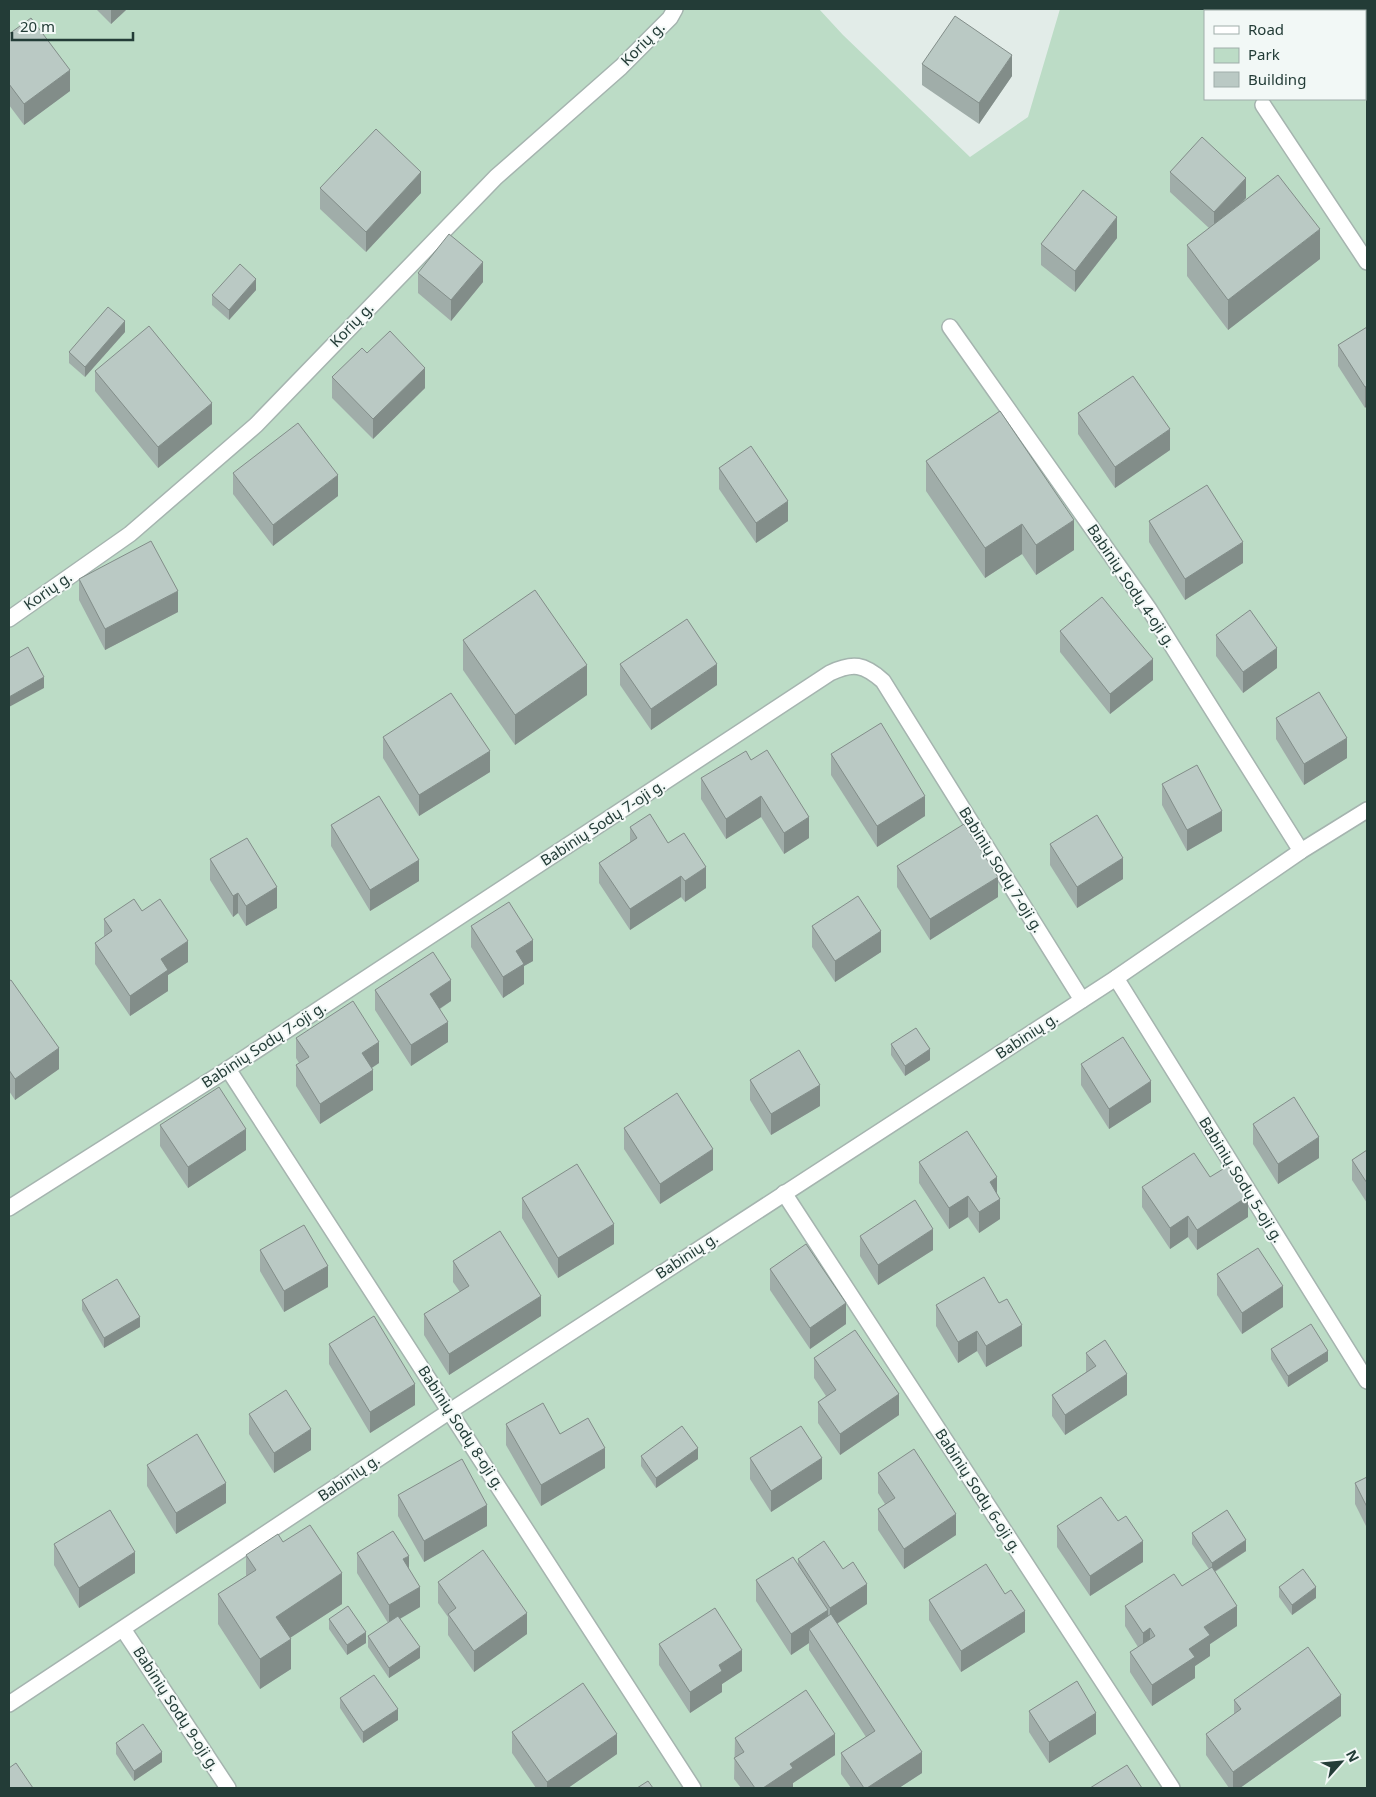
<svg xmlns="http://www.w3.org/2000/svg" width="1376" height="1797" font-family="'Noto Sans',sans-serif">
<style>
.green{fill:#bcdcc6;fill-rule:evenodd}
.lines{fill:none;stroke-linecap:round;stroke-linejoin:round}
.minor-casing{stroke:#a5b4af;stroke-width:18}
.minor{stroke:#fff;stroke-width:15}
.wall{fill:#a0ada9}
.shaded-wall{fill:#828d89}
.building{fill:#bac9c4;stroke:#828d89}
.labels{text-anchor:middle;stroke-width:4;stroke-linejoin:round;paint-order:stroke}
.street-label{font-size:15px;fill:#233c37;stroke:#f2f8f6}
</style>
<rect width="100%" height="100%" fill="#e2ece8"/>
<path class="green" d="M9,9H819L843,35L970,157L1028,117L1060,9H1367V1788H9ZM1205,11H1365V99H1205Z"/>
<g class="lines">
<g class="minor-casing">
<g id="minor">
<path d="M1263,105L1367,262"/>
<path d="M950,327L1149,609L1301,851"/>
<path d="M9,619L130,534L256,425L496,177L621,67L670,18L675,9"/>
<path d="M1116,978L1367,1381"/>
<path d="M228,1069L693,1788"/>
<path d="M784,1193L1172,1788"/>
<path d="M9,1208L228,1069L830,673C853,662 864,664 883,681L1082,1000"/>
<path d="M123,1629L228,1788"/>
<path d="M9,1704L450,1411L1116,978L1301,851L1367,810"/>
</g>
</g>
<use href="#minor" class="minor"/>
</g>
<g class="wall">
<path d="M96,9H127L111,24Z"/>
<rect x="1238" y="9" width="77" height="2"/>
<path d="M9,34L70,91L24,125L9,105Z"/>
<path d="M922,64L1012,76L979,124L922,85Z"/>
<path d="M1170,172L1246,198L1240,204L1320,259L1228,330L1187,276V245L1209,228L1170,192Z"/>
<path d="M320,188L421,193L366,252L320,209Z"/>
<path d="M1117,238L1075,292L1041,265V244Z"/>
<path d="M418,273L483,282L451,321L418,293Z"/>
<path d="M256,290L229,320L212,305V295Z"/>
<path d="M1367,327L1365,408L1338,366V345Z"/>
<path d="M125,332L85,377L69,363V352Z"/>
<path d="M367,353L425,388L373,439L332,398V377Z"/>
<path d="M95,371L212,424L158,468L95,391Z"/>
<path d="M1078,413L1170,450L1115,488L1078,434Z"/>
<path d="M926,461L1074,550L1036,575L1022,554L985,578L926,491Z"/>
<path d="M719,468L788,521L756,543L719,489Z"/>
<path d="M233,473L338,496L273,546L233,494Z"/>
<path d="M1149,521L1243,563L1185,600L1149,542Z"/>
<path d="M79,579L178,612L105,650L79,600Z"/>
<path d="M1060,631L1153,680L1110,714L1060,652Z"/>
<path d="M1216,635L1277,668L1243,693L1216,656Z"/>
<path d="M463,640L587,695L515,745L463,670Z"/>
<path d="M620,664L717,685L651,730L620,685Z"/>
<path d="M1276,718L1347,758L1304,785L1276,739Z"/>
<path d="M383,737L490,772L419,816L383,758Z"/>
<path d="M831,754L925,816L877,847L831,775Z"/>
<path d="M751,760L809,838L784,854L761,817L726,839L701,799V778Z"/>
<path d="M1162,784L1222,831L1187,851L1162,805Z"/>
<path d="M331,825L419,881L370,911L331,846Z"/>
<path d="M630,827L668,843L706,888L685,902L681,897L630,930L599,883V863L630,842Z"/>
<path d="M1050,844L1123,879L1077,908L1050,865Z"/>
<path d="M210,859L277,908L246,926L238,913L233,917L210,880Z"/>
<path d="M897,866L998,897L930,940L897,887Z"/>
<path d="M142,911L188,962L168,975V991L130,1016L95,964V943L104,937V919Z"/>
<path d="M471,926L533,961L524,966V984L503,998L471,947Z"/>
<path d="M812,926L881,952L835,982L812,947Z"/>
<path d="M9,981L59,1069L15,1100L9,1091Z"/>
<path d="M375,990L451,1001L440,1009L448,1042L411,1066L375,1010Z"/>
<path d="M296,1038L379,1063L372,1068L373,1090L320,1124L296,1086V1065L299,1063L296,1058Z"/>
<path d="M891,1044L930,1060L905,1076L891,1055Z"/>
<path d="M1081,1064L1151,1102L1109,1129L1081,1085Z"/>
<path d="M750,1080L820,1106L771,1135L750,1100Z"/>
<path d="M1253,1124L1319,1158L1278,1184L1253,1144Z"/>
<path d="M160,1125L246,1150L188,1188L160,1146Z"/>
<path d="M624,1128L713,1170L660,1204L624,1149Z"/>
<path d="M1367,1150V1203L1352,1180V1160Z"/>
<path d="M919,1162L997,1194L1000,1219L979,1233L968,1217L949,1229L919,1183Z"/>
<path d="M1210,1177L1248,1217L1197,1250L1188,1237L1170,1249L1142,1207V1187Z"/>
<path d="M522,1198L614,1244L558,1278L522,1218Z"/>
<path d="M860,1236L933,1250L878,1285L860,1256Z"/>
<path d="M260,1250L328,1287L284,1312L260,1271Z"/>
<path d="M453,1261L541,1316L449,1375L424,1335V1314L460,1292L453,1282Z"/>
<path d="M770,1269L846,1324L810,1349L770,1290Z"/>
<path d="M1217,1274L1283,1307L1242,1334L1217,1295Z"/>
<path d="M82,1300L140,1327L104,1348L82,1310Z"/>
<path d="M936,1305L1022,1346L986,1367L977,1351L958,1363L936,1326Z"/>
<path d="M329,1344L415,1405L370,1433L329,1364Z"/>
<path d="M1271,1349L1328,1361L1288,1387L1271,1359Z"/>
<path d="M1086,1353L1127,1395L1065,1435L1052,1416V1395L1086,1372Z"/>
<path d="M814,1358L899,1415L840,1455L818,1423V1402L826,1396L814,1378Z"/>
<path d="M249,1414L311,1450L274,1473L249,1434Z"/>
<path d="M506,1424L560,1434L605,1468L541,1506L506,1445Z"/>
<path d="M641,1456L698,1459L656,1488L641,1466Z"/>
<path d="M750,1458L822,1479L771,1512L750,1479Z"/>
<path d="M147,1465L226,1503L176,1534L147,1486Z"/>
<path d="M878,1473L956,1535L904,1569L878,1530V1509L885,1504L878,1493Z"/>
<path d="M1367,1477V1528L1355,1504V1483Z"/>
<path d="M398,1495L487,1526L424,1562L398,1516Z"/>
<path d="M1118,1521L1143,1562L1090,1596L1057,1547V1526Z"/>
<path d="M1192,1533L1246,1551L1215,1572L1237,1626L1210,1644V1656L1195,1666V1678L1152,1706L1130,1672V1652L1138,1647L1125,1626V1606L1182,1586L1209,1569L1192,1544Z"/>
<path d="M54,1544L135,1573L79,1608L54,1565Z"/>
<path d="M357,1553L409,1569L420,1607L400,1619L420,1658L389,1678L368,1647V1636L388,1623L357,1573Z"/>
<path d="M246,1555L342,1604L290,1638L291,1669L260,1689L218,1624V1594L246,1576Z"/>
<path d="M798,1559L867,1604L837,1624L922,1773L899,1788H851L841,1774V1753L866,1737L809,1650V1643L791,1655L756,1601V1580L798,1565Z"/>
<path d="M438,1582L527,1634L474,1672L448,1635V1617L438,1603Z"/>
<path d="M1279,1587L1316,1598L1292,1615L1279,1597Z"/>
<path d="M929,1600L1025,1632L961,1672L929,1620Z"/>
<path d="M329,1619L366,1643L347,1655L329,1629Z"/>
<path d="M659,1644L742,1671L722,1684V1692L690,1713L659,1665Z"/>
<path d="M340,1698L398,1720L363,1743L340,1708Z"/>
<path d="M1234,1700L1341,1716L1240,1788H1229L1206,1755V1734L1234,1714Z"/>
<path d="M1029,1711L1096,1734L1049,1763L1029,1732Z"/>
<path d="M512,1732L617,1754L568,1788H536L512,1753Z"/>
<path d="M735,1738L835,1755L793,1783V1788H741L734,1779Z"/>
<path d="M116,1743L162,1762L134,1781L116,1754Z"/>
</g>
<g class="shaded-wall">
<path d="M111,9H127L111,24Z"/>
<path d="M1301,9H1315V11H1292Z"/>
<path d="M1012,55V76L979,124V103Z"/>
<path d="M70,70V91L24,125V104Z"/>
<path d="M421,172V193L366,252V232Z"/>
<path d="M1246,178V198L1214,233V212Z"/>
<path d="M1117,217V238L1075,292V271Z"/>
<path d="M1320,229V259L1228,330V300Z"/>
<path d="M483,262V282L451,321V300Z"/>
<path d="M256,279V290L229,320V310Z"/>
<path d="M125,321V332L85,377V367Z"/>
<path d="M425,368V388L373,439V419Z"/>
<path d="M1367,386V406L1365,408V387Z"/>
<path d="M212,403V424L158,468V447Z"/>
<path d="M1170,429V450L1115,488V467Z"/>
<path d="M338,475V496L273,546V525Z"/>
<path d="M788,501V521L756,543V523Z"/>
<path d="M1074,520V550L1036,575V545Z"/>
<path d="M1022,524V554L985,578V548Z"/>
<path d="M1243,542V563L1185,600V579Z"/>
<path d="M178,591V612L105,650V629Z"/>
<path d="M1277,648V668L1243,693V672Z"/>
<path d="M1153,659V680L1110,714V694Z"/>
<path d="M717,664V685L651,730V709Z"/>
<path d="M587,665V695L515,745V715Z"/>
<path d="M44,677V688L9,707V697Z"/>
<path d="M1347,738V758L1304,785V764Z"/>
<path d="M490,751V772L419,816V795Z"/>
<path d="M761,796V817L726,839V819Z"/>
<path d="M925,796V816L877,847V826Z"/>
<path d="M1222,811V831L1187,851V830Z"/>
<path d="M809,817V838L784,854V833Z"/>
<path d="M1123,858V879L1077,908V887Z"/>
<path d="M419,860V881L370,911V890Z"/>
<path d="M706,867V888L685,902V881Z"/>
<path d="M681,876V897L630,930V909Z"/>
<path d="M998,877V897L930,940V919Z"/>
<path d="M277,887V908L246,926V906Z"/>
<path d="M238,893V913L233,917V896Z"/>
<path d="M881,931V952L835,982V961Z"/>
<path d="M533,940V961L524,966V984L503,998V977L516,951Z"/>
<path d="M188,941V962L168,975V991L130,1016V996L161,959Z"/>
<path d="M451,980V1001L430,1015V994Z"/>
<path d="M448,1022V1042L411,1066V1045Z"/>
<path d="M379,1042V1063L362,1074V1053Z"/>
<path d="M59,1048V1069L15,1100V1079Z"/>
<path d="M930,1049V1060L905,1076V1066Z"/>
<path d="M373,1070V1090L320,1124V1104Z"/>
<path d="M1151,1081V1102L1109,1129V1109Z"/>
<path d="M820,1085V1106L771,1135V1114Z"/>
<path d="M246,1129V1150L188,1188V1167Z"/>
<path d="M1319,1137V1158L1278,1184V1164Z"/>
<path d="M713,1149V1170L660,1204V1184Z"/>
<path d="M997,1177V1198L990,1182Z"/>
<path d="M968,1196V1217L949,1229V1208Z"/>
<path d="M1248,1196V1217L1197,1250V1230Z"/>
<path d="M1000,1199V1219L979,1233V1212Z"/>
<path d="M1188,1216V1237L1170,1249V1228Z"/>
<path d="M614,1224V1244L558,1278V1258Z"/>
<path d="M933,1229V1250L878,1285V1265Z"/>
<path d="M328,1266V1287L284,1312V1291Z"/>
<path d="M1283,1286V1307L1242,1334V1313Z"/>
<path d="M541,1296V1316L449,1375V1354Z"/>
<path d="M846,1303V1324L810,1349V1328Z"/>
<path d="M140,1317V1327L104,1348V1338Z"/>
<path d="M1022,1325V1346L986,1367V1346Z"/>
<path d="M977,1331V1351L958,1363V1342Z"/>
<path d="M1328,1351V1361L1288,1387V1376Z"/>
<path d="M1127,1374V1395L1065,1435V1415Z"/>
<path d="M415,1384V1405L370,1433V1412Z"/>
<path d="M899,1394V1415L840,1455V1434Z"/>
<path d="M311,1429V1450L274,1473V1453Z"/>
<path d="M605,1448V1468L541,1506V1485Z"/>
<path d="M698,1448V1459L656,1488V1478Z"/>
<path d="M822,1458V1479L771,1512V1491Z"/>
<path d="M226,1483V1503L176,1534V1513Z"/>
<path d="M487,1505V1526L424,1562V1541Z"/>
<path d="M956,1514V1535L904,1569V1549Z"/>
<path d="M1246,1540V1551L1212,1573V1563Z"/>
<path d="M1143,1541V1562L1090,1596V1576Z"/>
<path d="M135,1552V1573L79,1608V1588Z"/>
<path d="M409,1556V1577L403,1559Z"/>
<path d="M342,1573V1604L276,1647V1617Z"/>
<path d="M867,1584V1604L830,1628V1608Z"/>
<path d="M420,1587V1607L389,1625V1605Z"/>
<path d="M1316,1587V1598L1292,1615V1605Z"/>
<path d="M1237,1606V1626L1210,1644V1656L1195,1666V1678L1152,1706V1685L1204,1627Z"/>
<path d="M828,1610V1631L809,1629V1643L791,1655V1634Z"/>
<path d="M1025,1611V1632L961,1672V1651Z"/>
<path d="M527,1613V1634L474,1672V1651Z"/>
<path d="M1150,1628V1649L1143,1653V1633Z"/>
<path d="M366,1632V1643L347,1655V1645Z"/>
<path d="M291,1639V1669L260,1689V1659Z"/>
<path d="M420,1647V1658L389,1678V1668Z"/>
<path d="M742,1650V1671L722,1684V1692L690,1713V1692L719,1665Z"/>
<path d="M1341,1695V1716L1240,1788H1233V1772Z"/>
<path d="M398,1709V1720L363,1743V1732Z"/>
<path d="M1096,1713V1734L1049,1763V1742Z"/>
<path d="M617,1734V1754L568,1788H547V1782Z"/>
<path d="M835,1734V1755L793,1783V1788H763L790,1764Z"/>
<path d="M162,1752V1762L134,1781V1771Z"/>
<path d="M922,1752V1773L899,1788H867Z"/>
</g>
<g class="building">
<path d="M1244,9H1301L1292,11H1245Z"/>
<path d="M955,16L1012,55L979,103L922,64Z"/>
<path d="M31,18L70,70L24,104L9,84V34Z"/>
<path d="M376,129L421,172L366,232L320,188Z"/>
<path d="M1202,137L1246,178L1214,212L1170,172Z"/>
<path d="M1278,175L1320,229L1228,300L1187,245Z"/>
<path d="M1083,190L1117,217L1075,271L1041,244Z"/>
<path d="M449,234L483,262L451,300L418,273Z"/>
<path d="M240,264L256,279L229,310L212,295Z"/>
<path d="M108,307L125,321L85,367L69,352Z"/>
<path d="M149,326L212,403L158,447L95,371Z"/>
<path d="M1367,327V386L1365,387L1338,345Z"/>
<path d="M390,331L425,368L373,419L332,377L362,348L367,353Z"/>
<path d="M1133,376L1170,429L1115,467L1078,413Z"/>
<path d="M1000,411L1074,520L1036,545L1022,524L985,548L926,461Z"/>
<path d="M298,423L338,475L273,525L233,473Z"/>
<path d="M751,446L788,501L756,523L719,468Z"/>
<path d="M1207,485L1243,542L1185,579L1149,521Z"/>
<path d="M151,541L178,591L105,629L79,579Z"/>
<path d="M535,590L587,665L515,715L463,640Z"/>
<path d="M1102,597L1153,659L1110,694L1060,631Z"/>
<path d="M1250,610L1277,648L1243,672L1216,635Z"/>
<path d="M687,619L717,664L651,709L620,664Z"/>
<path d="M28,647L44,677L9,697V658Z"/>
<path d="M1319,692L1347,738L1304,764L1276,718Z"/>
<path d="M451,693L490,751L419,795L383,737Z"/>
<path d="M881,723L925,796L877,826L831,754Z"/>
<path d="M767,750L809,817L784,833L761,796L726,819L701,778L746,751L751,760Z"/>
<path d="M1197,765L1222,811L1187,830L1162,784Z"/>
<path d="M379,796L419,860L370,890L331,825Z"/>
<path d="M650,814L668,843L684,833L706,867L685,881L681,876L630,909L599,863L637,838L630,827Z"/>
<path d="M1097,815L1123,858L1077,887L1050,844Z"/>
<path d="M964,824L998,877L930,919L897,866Z"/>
<path d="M247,838L277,887L246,906L238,893L233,896L210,859Z"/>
<path d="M858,896L881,931L835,961L812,926Z"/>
<path d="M134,899L142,911L160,899L188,941L161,959L168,970L130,996L95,943L112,931L104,919Z"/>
<path d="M509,902L533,940L516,951L524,964L503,977L471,926Z"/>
<path d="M433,952L451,980L430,994L448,1022L411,1045L375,990Z"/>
<path d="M11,980L59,1048L15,1079L9,1070V981Z"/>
<path d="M353,1001L379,1042L362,1053L373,1070L320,1104L296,1065L309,1057L296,1038Z"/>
<path d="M916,1028L930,1049L905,1066L891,1044Z"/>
<path d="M1123,1037L1151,1081L1109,1109L1081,1064Z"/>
<path d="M799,1050L820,1085L771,1114L750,1080Z"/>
<path d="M219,1087L246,1129L188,1167L160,1125Z"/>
<path d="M677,1093L713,1149L660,1184L624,1128Z"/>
<path d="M1294,1097L1319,1137L1278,1164L1253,1124Z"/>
<path d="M967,1131L997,1177L990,1182L1000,1199L979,1212L968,1196L949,1208L919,1162Z"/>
<path d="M1367,1150V1183L1352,1160Z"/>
<path d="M1194,1153L1210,1177L1228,1166L1248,1196L1197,1230L1188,1216L1170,1228L1142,1187Z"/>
<path d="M577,1164L614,1224L558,1258L522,1198Z"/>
<path d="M915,1200L933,1229L878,1265L860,1236Z"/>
<path d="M304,1225L328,1266L284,1291L260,1250Z"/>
<path d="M500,1231L541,1296L449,1354L424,1314L469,1286L453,1261Z"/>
<path d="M806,1244L846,1303L810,1328L770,1269Z"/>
<path d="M1258,1248L1283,1286L1242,1313L1217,1274Z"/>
<path d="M984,1277L999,1303L1007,1299L1022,1325L986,1346L977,1331L958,1342L936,1305Z"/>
<path d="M117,1279L140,1317L104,1338L82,1300Z"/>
<path d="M374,1316L415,1384L370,1412L329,1344Z"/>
<path d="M1311,1324L1328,1351L1288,1376L1271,1349Z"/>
<path d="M855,1330L899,1394L840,1434L818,1402L836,1390L814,1358Z"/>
<path d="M1105,1340L1127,1374L1065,1415L1052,1395L1096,1366L1086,1353Z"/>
<path d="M286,1390L311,1429L274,1453L249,1414Z"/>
<path d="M543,1403L560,1434L588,1418L605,1448L541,1485L506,1424Z"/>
<path d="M682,1426L698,1448L656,1478L641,1456Z"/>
<path d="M801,1426L822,1458L771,1491L750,1458Z"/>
<path d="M197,1434L226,1483L176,1513L147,1465Z"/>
<path d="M914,1449L956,1514L904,1549L878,1509L895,1498L878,1473Z"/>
<path d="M462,1459L487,1505L424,1541L398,1495Z"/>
<path d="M1367,1477V1507L1355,1483Z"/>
<path d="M1101,1497L1118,1521L1126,1516L1143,1541L1090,1576L1057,1526Z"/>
<path d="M110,1510L135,1552L79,1588L54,1544Z"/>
<path d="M1227,1510L1246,1540L1212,1563L1192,1533Z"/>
<path d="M310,1525L342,1573L276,1617L291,1639L260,1659L218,1594L256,1570L246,1555L278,1534L283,1542Z"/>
<path d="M393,1531L409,1556L403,1559L420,1587L389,1605L357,1553Z"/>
<path d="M824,1541L843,1569L853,1562L867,1584L830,1608L798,1559Z"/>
<path d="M483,1550L527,1613L474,1651L448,1614L456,1608L438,1582Z"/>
<path d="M793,1557L828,1610L791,1634L756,1580Z"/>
<path d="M986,1564L1005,1594L1011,1590L1025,1611L961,1651L929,1600Z"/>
<path d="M1212,1567L1237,1606L1204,1627L1210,1635L1189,1649L1195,1657L1152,1685L1130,1652L1155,1636L1150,1628L1143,1633L1125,1606L1174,1574L1182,1586Z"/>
<path d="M1303,1569L1316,1587L1292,1605L1279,1587Z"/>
<path d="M348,1606L366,1632L347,1645L329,1619Z"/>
<path d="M715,1608L742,1650L719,1665L722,1671L690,1692L659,1644Z"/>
<path d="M831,1614L922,1752L867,1788H864L841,1753L875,1731L809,1629Z"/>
<path d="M398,1616L420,1647L389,1668L368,1636Z"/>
<path d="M1308,1647L1341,1695L1233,1772L1206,1734L1241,1709L1234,1700Z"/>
<path d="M374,1675L398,1709L363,1732L340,1698Z"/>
<path d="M1077,1681L1096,1713L1049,1742L1029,1711Z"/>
<path d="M583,1683L617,1734L547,1782L512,1732Z"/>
<path d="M806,1690L835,1734L790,1764L793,1768L763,1788H755L734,1758L744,1752L735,1738Z"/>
<path d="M143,1724L162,1752L134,1771L116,1743Z"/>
<path d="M16,1763L33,1788H9V1768Z"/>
<path d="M1127,1765L1142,1788H1090Z"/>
<path d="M648,1781L653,1788H637Z"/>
</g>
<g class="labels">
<g class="street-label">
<text transform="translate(643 44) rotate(-45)" y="5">Korių g.</text>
<text transform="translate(352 325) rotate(-46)" y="5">Korių g.</text>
<text transform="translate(1131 586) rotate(56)" y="5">Babinių Sodų 4-oji g.</text>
<text transform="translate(48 591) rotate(-35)" y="5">Korių g.</text>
<text transform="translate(603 823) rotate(-33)" y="5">Babinių Sodų 7-oji g.</text>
<text transform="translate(1001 870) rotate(58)" y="5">Babinių Sodų 7-oji g.</text>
<text transform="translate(1027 1036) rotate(-33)" y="5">Babinių g.</text>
<text transform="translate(264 1045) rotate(-33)" y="5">Babinių Sodų 7-oji g.</text>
<text transform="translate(1241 1180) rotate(58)" y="5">Babinių Sodų 5-oji g.</text>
<text transform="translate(687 1256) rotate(-33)" y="5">Babinių g.</text>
<text transform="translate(461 1428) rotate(57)" y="5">Babinių Sodų 8-oji g.</text>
<text transform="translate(349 1478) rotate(-34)" y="5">Babinių g.</text>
<text transform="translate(978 1491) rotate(57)" y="5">Babinių Sodų 6-oji g.</text>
<text transform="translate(176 1709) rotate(57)" y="5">Babinių Sodų 9-oji g.</text>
</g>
</g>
<rect width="1376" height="1797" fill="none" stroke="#233c37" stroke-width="20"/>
<rect x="1204" y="10" width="162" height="90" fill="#f2f8f6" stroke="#9fadaa"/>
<rect x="1214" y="26" width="25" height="8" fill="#ffffff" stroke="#9fadaa"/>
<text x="1248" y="35" font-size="15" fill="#233c37">Road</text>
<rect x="1214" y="48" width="25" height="15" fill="#bcdcc6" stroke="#9fadaa"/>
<text x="1248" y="60" font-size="15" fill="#233c37">Park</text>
<rect x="1214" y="72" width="25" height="15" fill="#bac9c4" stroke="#9fadaa"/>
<text x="1248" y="85" font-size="15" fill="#233c37">Building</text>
<g transform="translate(1341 1762) rotate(63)" stroke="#f2f8f6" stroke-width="4" paint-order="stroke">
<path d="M0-4L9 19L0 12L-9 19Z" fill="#233c37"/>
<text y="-8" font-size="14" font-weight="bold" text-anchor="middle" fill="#233c37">N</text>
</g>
<path d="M12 32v8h121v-8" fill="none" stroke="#233c37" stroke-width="2.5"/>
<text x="20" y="32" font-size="15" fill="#233c37" stroke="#f2f8f6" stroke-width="4" paint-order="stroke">20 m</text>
</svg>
